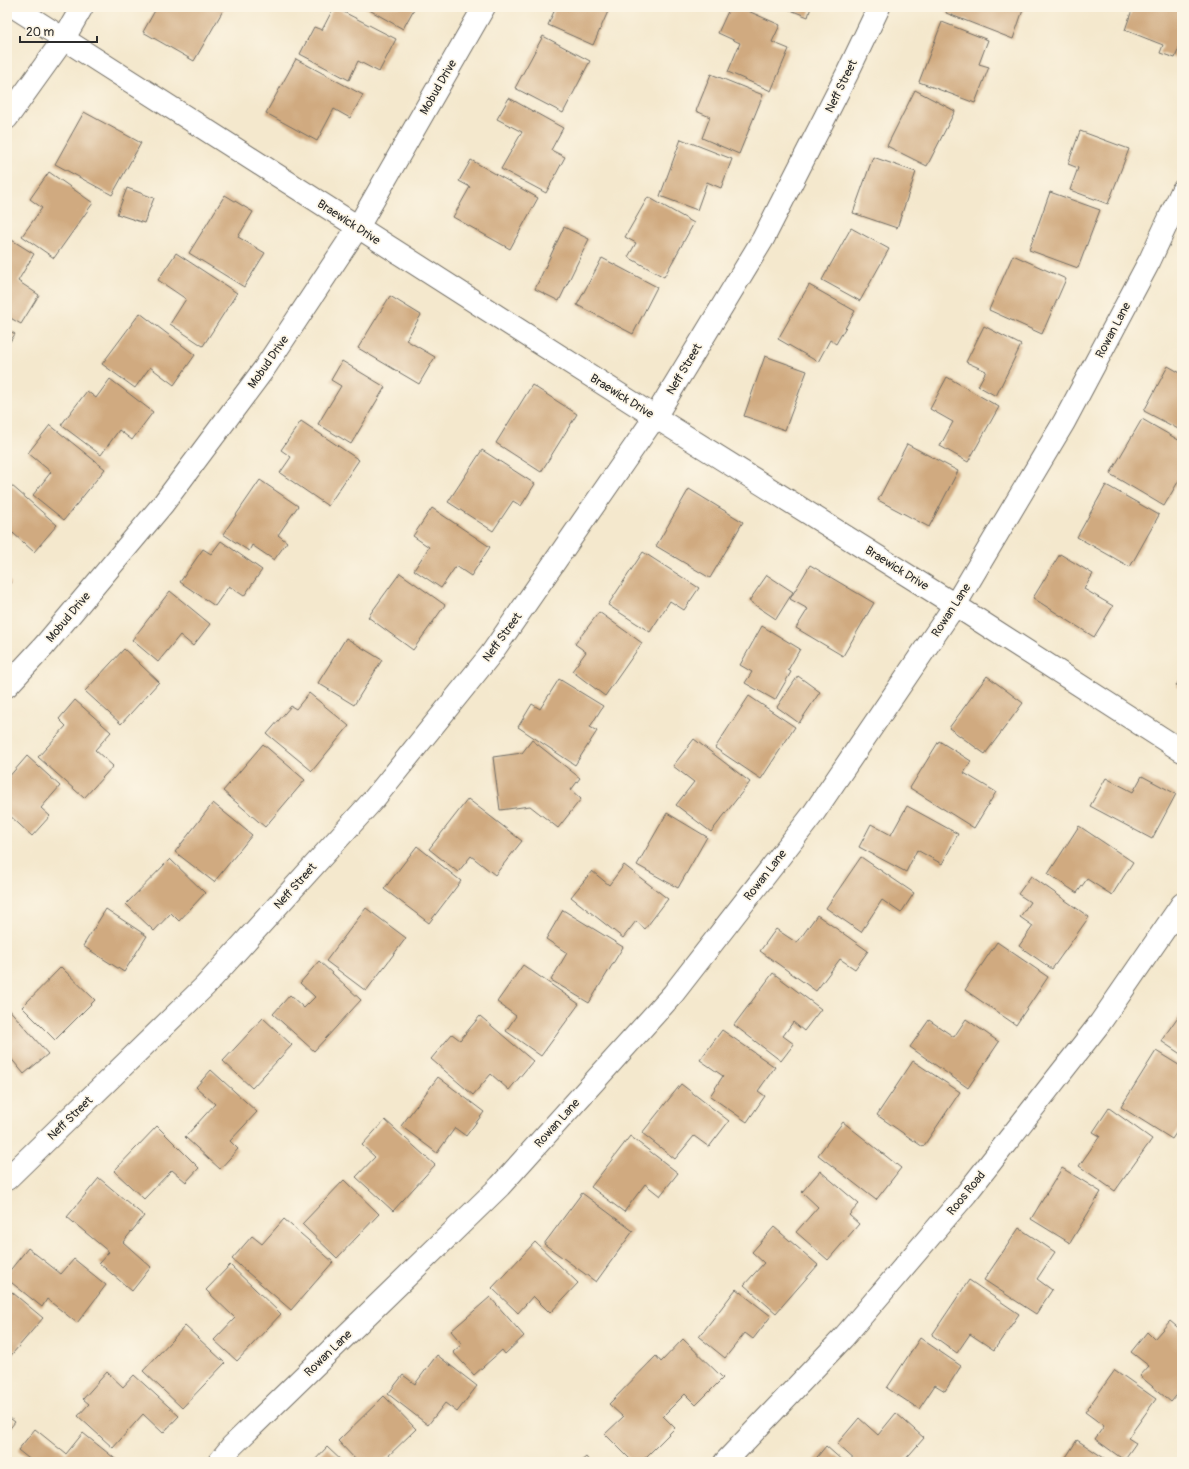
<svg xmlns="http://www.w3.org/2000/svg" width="1189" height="1469" font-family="Pangolin,sans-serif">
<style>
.building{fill:#d0aa80}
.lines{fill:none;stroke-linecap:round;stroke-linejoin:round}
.minor-casing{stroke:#716d64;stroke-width:24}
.minor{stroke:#fff;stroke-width:22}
.labels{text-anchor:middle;stroke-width:3.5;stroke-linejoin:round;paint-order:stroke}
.street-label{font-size:12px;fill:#2b2b2b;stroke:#fcf5e5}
</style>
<rect width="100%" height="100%" fill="#fcf5e5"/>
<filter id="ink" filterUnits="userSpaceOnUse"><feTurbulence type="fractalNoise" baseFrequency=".025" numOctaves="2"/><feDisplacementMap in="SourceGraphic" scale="8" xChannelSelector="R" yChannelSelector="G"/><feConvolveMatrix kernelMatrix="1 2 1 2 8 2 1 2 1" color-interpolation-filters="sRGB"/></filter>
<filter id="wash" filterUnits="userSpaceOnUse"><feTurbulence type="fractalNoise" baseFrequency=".012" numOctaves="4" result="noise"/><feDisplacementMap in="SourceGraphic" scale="16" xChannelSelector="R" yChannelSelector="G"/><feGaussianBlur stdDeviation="0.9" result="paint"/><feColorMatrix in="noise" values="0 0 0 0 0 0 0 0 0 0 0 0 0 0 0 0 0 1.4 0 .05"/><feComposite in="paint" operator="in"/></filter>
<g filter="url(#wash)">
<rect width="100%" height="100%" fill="#f4e8cd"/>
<g id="blocks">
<g class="building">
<path d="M157,7H225L194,61L143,32Z"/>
<path d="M334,7L396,39L379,72L358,61L349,80L300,54L314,27L322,30Z"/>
<path d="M364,7H415L403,29Z"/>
<path d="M556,7H610L593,45L548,25Z"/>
<path d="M730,7H739L780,25L772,42L789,49L771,91L728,72L740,43L718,33Z"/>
<path d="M783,7H811L808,17Z"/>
<path d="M948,7H1024L1013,39L946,13Z"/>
<path d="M1133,7H1177L1182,9V40L1175,58L1160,53L1163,45L1125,30Z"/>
<path d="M942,22L988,40L979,64L989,67L975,103L919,82Z"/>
<path d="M543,36L590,61L563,113L515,88Z"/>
<path d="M296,59L363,95L350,118L334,109L317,141L266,113Z"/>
<path d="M711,74L763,95L739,154L702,138L710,117L696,111Z"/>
<path d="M915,90L955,111L927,166L887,146Z"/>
<path d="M509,98L563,128L551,150L565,157L546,193L501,169L522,132L497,119Z"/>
<path d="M84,112L141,143L112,195L55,164Z"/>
<path d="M1080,131L1129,149L1108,204L1070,190L1078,168L1068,164Z"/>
<path d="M681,139L732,159L721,188L707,182L697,210L660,196Z"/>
<path d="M873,157L916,172L897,228L853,213Z"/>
<path d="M471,160L538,198L510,249L453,217L470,187L459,181Z"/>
<path d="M49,172L93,203L54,258L22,236L42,208L30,199Z"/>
<path d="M127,188L154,198L144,223L117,214Z"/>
<path d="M1050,192L1100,210L1078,268L1029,250Z"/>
<path d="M225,195L253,212L238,237L265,253L244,287L189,253Z"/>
<path d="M648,197L694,223L664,277L628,257L636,243L625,237Z"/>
<path d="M564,227L589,239L559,301L535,289Z"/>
<path d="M851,228L889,249L860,301L822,280Z"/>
<path d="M7,237L34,254L18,281L39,295L21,324L7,316Z"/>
<path d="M176,253L237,293L203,346L170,324L186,299L158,280Z"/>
<path d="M1013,255L1066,279L1042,334L989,310Z"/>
<path d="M602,258L657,287L633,334L577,305Z"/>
<path d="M809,285L855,311L836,344L830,340L818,362L778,339Z"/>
<path d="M390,296L421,315L406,340L435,357L419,384L358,348Z"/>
<path d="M140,313L195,355L174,385L150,367L135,388L102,364Z"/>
<path d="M984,326L1021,345L996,396L978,386L986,371L966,362Z"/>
<path d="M7,329L15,334L7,346Z"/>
<path d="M765,356L807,371L785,430L744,416Z"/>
<path d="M342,361L385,387L351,444L318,424L341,386L331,380Z"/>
<path d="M1168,366L1182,374V431L1144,411Z"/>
<path d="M947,377L999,407L968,462L940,446L953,422L930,409Z"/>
<path d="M110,379L153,412L132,440L119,430L101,455L61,425L87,391L96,398Z"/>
<path d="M532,385L577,414L541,472L496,443Z"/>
<path d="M1142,419L1182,442V475L1164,506L1110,474Z"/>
<path d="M301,421L359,460L328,506L280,473L291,457L281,450Z"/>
<path d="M50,425L105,469L64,520L33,495L51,472L28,453Z"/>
<path d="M907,444L958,471L929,527L878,500Z"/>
<path d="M482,450L535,484L521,506L513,501L493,531L448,502Z"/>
<path d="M260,480L298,506L278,535L287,542L274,560L252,545L249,551L223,534Z"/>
<path d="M11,485L57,525L34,552L13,533L7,540V490Z"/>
<path d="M1106,485L1159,515L1130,567L1077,537Z"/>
<path d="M689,489L743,522L710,578L656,546Z"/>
<path d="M432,508L490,547L471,576L456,566L441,588L414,570L429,547L413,536Z"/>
<path d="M221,541L262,570L244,596L229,586L215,606L180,582L203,549L211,554Z"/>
<path d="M643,552L699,588L684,610L670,601L650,632L608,605Z"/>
<path d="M1060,554L1093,574L1084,589L1113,606L1094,637L1033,598Z"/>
<path d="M810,565L874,603L843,656L796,628L808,609L790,599Z"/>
<path d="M400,573L445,605L413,650L368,617Z"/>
<path d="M767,575L793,592L776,619L749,601Z"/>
<path d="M7,579L11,583L7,588Z"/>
<path d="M170,591L210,624L193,646L180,635L158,662L132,640Z"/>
<path d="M599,612L642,643L605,696L572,671L586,652L575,644Z"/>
<path d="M762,626L800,649L788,670L791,672L775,700L745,683L752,672L740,665Z"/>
<path d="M346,638L382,660L354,705L318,683Z"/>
<path d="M124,649L159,682L121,724L85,691Z"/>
<path d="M798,676L820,692L799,723L777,707Z"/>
<path d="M987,676L1023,703L985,754L949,728Z"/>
<path d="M1182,676V690L1176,686Z"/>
<path d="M559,679L603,706L590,727L597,731L575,765L518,727L532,704L540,709Z"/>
<path d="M309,693L349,726L312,771L267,734L291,706L296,709Z"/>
<path d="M749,696L795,727L761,779L715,748Z"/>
<path d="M75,700L111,732L95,750L113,766L84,798L38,757L66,726L59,719Z"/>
<path d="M694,739L750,782L711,832L676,805L694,782L673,766Z"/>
<path d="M532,740L580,778L571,790L581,799L558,828L530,806L500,810L493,757L522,753Z"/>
<path d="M939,741L971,761L964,773L996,792L974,828L910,788Z"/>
<path d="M263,744L305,780L265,827L223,791Z"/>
<path d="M27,756L60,786L41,808L50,816L32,836L7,813V779Z"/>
<path d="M1142,776L1176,794L1152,839L1090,806L1106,778L1133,792Z"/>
<path d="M468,799L522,841L495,875L471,856L458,872L429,849Z"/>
<path d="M213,803L252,835L214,882L175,852Z"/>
<path d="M907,806L958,834L942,864L917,850L906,872L859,847L871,824L891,835Z"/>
<path d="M667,813L707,837L678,888L637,865Z"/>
<path d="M1079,826L1133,862L1112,895L1087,879L1077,893L1048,874Z"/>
<path d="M417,846L461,881L429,923L384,889Z"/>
<path d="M861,857L914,893L901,913L882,900L861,932L826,908Z"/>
<path d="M170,859L205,893L179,921L171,913L154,931L126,904Z"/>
<path d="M624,865L668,899L645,929L636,921L623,938L571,897L592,871L609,885Z"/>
<path d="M1031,876L1089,917L1052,969L1019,946L1033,926L1020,917L1030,902L1018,894Z"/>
<path d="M366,908L406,938L366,991L326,961Z"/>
<path d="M106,909L147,936L124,972L83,946Z"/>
<path d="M563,910L623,947L589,1003L551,980L567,953L546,939Z"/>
<path d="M817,915L868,951L855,969L840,959L816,991L760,951L776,929L797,943Z"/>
<path d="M997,942L1048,977L1016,1025L965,990Z"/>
<path d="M319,961L361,1000L314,1051L273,1014L290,995L304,1008L315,997L300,983Z"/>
<path d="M523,965L579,1004L541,1056L506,1031L516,1016L497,1002Z"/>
<path d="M61,967L95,1000L55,1040L22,1007Z"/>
<path d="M773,973L821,1009L804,1031L793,1022L783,1036L794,1044L781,1061L734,1025Z"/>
<path d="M7,1007L48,1054L24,1074L9,1056L7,1057Z"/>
<path d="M1182,1011V1055L1161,1041Z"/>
<path d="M480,1016L533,1061L509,1090L491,1074L473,1095L431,1059L452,1034L460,1040Z"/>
<path d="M263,1018L292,1045L252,1088L223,1061Z"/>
<path d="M966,1019L999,1042L968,1088L910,1047L929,1020L954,1037Z"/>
<path d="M722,1030L775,1067L758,1091L765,1096L747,1122L710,1096L723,1076L700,1060Z"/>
<path d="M1156,1051L1182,1067V1124L1172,1139L1121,1107Z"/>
<path d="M913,1061L960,1092L923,1147L877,1115Z"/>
<path d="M211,1070L257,1112L230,1141L238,1149L220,1169L185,1137L215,1104L196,1087Z"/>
<path d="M438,1077L484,1112L466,1136L455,1128L437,1153L401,1126Z"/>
<path d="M681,1084L729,1121L709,1147L694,1136L675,1159L642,1133Z"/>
<path d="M1109,1108L1152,1139L1115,1191L1079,1166L1100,1136L1093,1132Z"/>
<path d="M385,1120L435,1165L393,1211L356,1177L375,1157L362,1145Z"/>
<path d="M843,1122L901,1168L876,1200L818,1155Z"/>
<path d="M157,1126L199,1168L186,1182L172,1170L144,1199L114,1171Z"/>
<path d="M630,1136L678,1173L660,1196L645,1184L624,1212L591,1187Z"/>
<path d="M1062,1168L1101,1192L1070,1243L1031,1219Z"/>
<path d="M820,1171L859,1204L849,1215L859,1224L828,1260L796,1232L818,1207L802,1192Z"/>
<path d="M99,1178L144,1216L123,1242L151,1267L132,1291L99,1263L109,1252L67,1217Z"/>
<path d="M344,1180L379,1214L337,1258L302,1224Z"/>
<path d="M582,1193L633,1231L596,1282L544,1244Z"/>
<path d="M284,1219L333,1262L291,1310L232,1259L252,1236L262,1244Z"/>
<path d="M774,1227L818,1265L776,1313L744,1285L764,1263L752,1252Z"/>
<path d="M1019,1228L1055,1252L1037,1279L1052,1290L1036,1314L984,1280Z"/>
<path d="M535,1242L578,1283L550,1313L533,1296L518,1313L492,1288Z"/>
<path d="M28,1248L61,1274L74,1259L106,1285L77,1323L47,1299L42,1307L7,1279V1274Z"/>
<path d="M230,1265L281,1314L237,1361L214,1340L235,1318L206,1290Z"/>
<path d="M969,1280L1019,1314L994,1350L970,1334L957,1353L932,1335Z"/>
<path d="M7,1288L43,1318L7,1360Z"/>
<path d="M736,1289L771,1316L753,1339L745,1333L725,1358L699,1337Z"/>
<path d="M490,1297L524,1336L505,1354L502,1350L474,1375L453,1352L462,1344L451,1331Z"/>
<path d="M1170,1321L1182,1331V1389L1171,1402L1140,1376L1149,1366L1131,1352L1147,1332L1154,1339Z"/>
<path d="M185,1326L225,1363L182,1408L143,1371Z"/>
<path d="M920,1338L961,1366L945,1391L935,1385L919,1409L887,1388Z"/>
<path d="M683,1339L723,1378L696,1405L685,1394L663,1416L675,1428L641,1462H633L605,1434L623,1417L609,1404L656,1356L661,1362Z"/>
<path d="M437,1355L477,1386L457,1412L445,1403L428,1425L388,1394L403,1375L415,1384Z"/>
<path d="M1115,1370L1156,1399L1128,1438L1136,1443L1124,1460L1095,1439L1104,1426L1085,1412Z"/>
<path d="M107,1372L123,1387L134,1375L179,1416L163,1433L143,1414L113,1448L78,1416L89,1404L83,1399Z"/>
<path d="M384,1396L416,1429L382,1462H358L338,1441Z"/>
<path d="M896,1413L924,1438L903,1462H857L837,1444L859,1418L878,1435Z"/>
<path d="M7,1416L15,1422L7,1432Z"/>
<path d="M35,1429L66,1454L83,1433L119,1462H33L18,1450Z"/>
<path d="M1077,1440L1110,1462H1063Z"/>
<path d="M826,1446L844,1462H813Z"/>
<path d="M327,1447L343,1462H313Z"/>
<path d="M586,1457L590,1462H580Z"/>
</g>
</g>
</g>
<g filter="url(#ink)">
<use href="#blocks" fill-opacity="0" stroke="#716d64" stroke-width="1"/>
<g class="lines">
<g class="minor-casing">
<g id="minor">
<path d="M14,7L655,417L955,605L1182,751"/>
<path d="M7,118L63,40L82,7"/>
<path d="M7,686L44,646L163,504L264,369L358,227L484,7"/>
<path d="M7,1179L205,986L374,799L491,654L655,417L763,239L847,74L879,7"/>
<path d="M219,1462L232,1446L500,1186L673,994L813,814L955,605L1064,422L1150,260L1182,191"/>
<path d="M725,1462L843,1338L966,1194L1100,1023L1182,904"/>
</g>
</g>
<use href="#minor" class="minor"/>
</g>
</g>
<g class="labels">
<g class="street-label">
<text transform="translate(841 86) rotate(-64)" y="4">Neff Street</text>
<text transform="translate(438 87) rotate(-60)" y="4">Mobud Drive</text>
<text transform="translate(349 222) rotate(33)" y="4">Braewick Drive</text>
<text transform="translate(1113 330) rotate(-62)" y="4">Rowan Lane</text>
<text transform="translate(268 362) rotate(-55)" y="4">Mobud Drive</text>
<text transform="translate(684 369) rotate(-59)" y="4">Neff Street</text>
<text transform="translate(622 396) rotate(32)" y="4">Braewick Drive</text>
<text transform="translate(897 568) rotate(32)" y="4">Braewick Drive</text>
<text transform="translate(951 610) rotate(-57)" y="4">Rowan Lane</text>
<text transform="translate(68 617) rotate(-50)" y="4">Mobud Drive</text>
<text transform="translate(502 637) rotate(-54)" y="4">Neff Street</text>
<text transform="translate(765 875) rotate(-52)" y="4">Rowan Lane</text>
<text transform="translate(295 886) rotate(-48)" y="4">Neff Street</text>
<text transform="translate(70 1118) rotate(-44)" y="4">Neff Street</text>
<text transform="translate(557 1123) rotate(-48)" y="4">Rowan Lane</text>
<text transform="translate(966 1193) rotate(-51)" y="4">Roos Road</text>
<text transform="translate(328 1353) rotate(-44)" y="4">Rowan Lane</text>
</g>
</g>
<rect width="1189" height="1469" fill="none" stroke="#fcf5e5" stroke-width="24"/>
<path d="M20 36v6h77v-6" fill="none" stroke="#2b2b2b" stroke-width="2"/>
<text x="26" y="36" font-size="12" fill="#2b2b2b" stroke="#fcf5e5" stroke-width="3" paint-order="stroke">20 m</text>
</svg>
